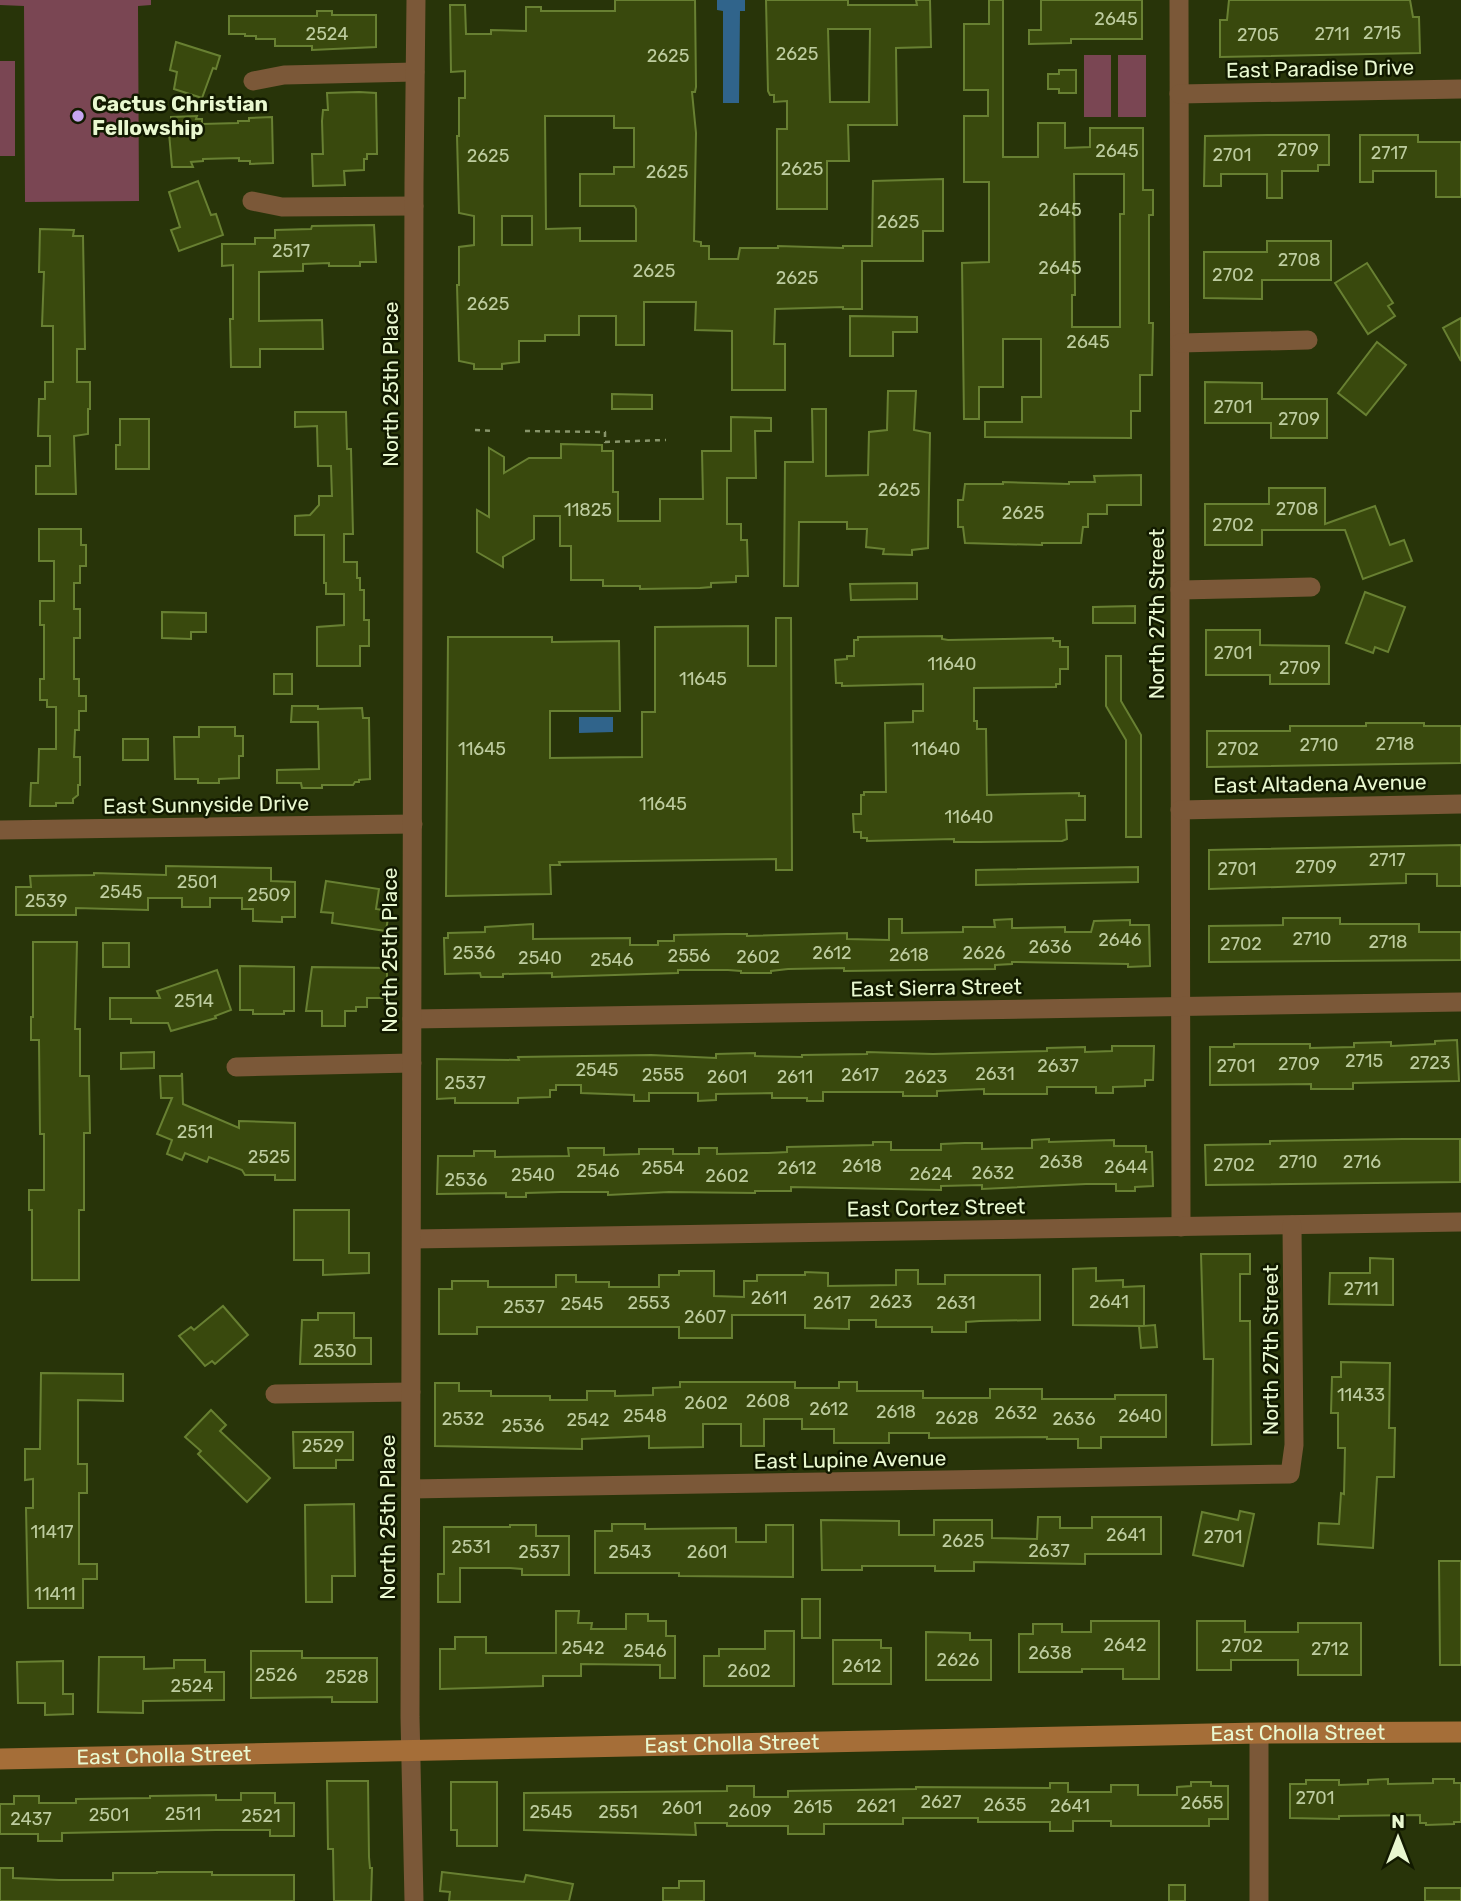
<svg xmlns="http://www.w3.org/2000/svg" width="1461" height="1901" font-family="Rubik,sans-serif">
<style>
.green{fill:#7a4653}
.water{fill:#30648b}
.building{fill:#39490d;stroke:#688032;stroke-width:2;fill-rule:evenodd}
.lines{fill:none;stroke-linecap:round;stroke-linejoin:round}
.path{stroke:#87946a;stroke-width:2.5;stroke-dasharray:5 5;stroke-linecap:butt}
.street{stroke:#7b5838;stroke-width:19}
.secondary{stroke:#a56e38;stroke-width:21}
.poi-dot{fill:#c6a6f0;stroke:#121a00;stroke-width:2.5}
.labels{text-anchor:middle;stroke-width:5;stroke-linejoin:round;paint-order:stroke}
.number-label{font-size:18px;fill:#bdcc9f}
.street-label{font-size:21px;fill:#e9f8d0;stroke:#121a00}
.poi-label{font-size:21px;font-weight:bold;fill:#e9f8d0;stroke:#121a00;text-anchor:start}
</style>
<rect width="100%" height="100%" fill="#283409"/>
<g class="green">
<path d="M0,0H151V5L138,6L139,201L25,202L24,6L0,5Z"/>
<rect x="1084" y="55" width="27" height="62"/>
<rect x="1118" y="55" width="28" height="62"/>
<rect x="0" y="61" width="15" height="95"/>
</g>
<g class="water">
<path d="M717,0H745V11H740L739,103H723V11L717,10Z"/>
<path d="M579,717H613V732L579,733Z"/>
</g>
<g class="building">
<path d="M615,0H695L696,87L695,92H692L696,133L694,241L701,242V246H709V259H738L740,248H778V246L843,248V246H872L873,181L943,179V231H923V261H862V309H843V307L775,309L774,344H785V390H732V331L695,330L696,302H644V345H616V316H579V335H545V341H519V362L502,364V369H474V364L459,361L457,285H459V247L474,245V216L459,213L457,136H459V98H465V71L451,72L450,5H465L466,34H491V30L526,31V7H541V11H615ZM545,116H614V128H634V167H614V174H580V206H634L636,209V241H580V228L546,229ZM502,216H532V245H502Z"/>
<path d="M766,0H848V5H917L916,0H930L931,47L896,48L897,125H848L849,161H827V209H777V129H787V101L774,102V95H770L768,91ZM828,29H870L869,102H830Z"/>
<path d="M989,0H1003V157H1038V123H1065V148L1090,147V128H1143V190H1153V215H1149V323H1153L1152,375H1140V411H1131V438L985,437V422H1022V397H1041V339H1003V387H979V419H964L962,263L989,262V182H964V116H988V90H964V24H989ZM1074,174H1124V214H1120V327H1072V295H1075Z"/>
<path d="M1041,0H1142V39H1071V43L1029,44V30H1041Z"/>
<path d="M1229,0H1410L1413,17H1419L1420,53L1220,57V20H1227Z"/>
<path d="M317,11H332V15H376V47L312,50V46H275V39H256V36H245V34H229V16H317Z"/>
<path d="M176,42L220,56L216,69L213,68L202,98L174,89L177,72L170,70Z"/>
<path d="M1059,70H1076V93H1059V89H1048V74H1059Z"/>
<path d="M359,92L376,93L377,154H367V159H364V170L344,171L345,185L313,186L312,154H323L322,121L323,110H328L327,93Z"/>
<path d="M197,116L196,119H202V124L238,123V121H249V118L272,117L273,163L250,164V161H239V158L203,159V161L191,162L193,167H172L169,133H171V117Z"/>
<path d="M1267,135H1329V165H1318V171H1282V198H1267V174H1221V186H1204L1205,136Z"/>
<path d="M1360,135H1418V142H1461V197H1436V171H1373V182H1360Z"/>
<path d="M198,181L211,215L216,214L223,235L179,251L171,230L180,227L169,192Z"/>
<path d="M374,225L376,262H360V266H329V263L303,264V271L259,272V321L322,320L323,349H260V367H231L230,319H233V265L222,266V244H255V238H275V230L311,229L312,226Z"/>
<path d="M40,229L74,230L73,236H83L85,349H77V382H90V409H88V434L74,436L76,494H36V466H50V436H38L39,399H45V382H53V326H42L44,272H39Z"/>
<path d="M1267,241H1331V280H1262V299L1204,298V252H1267Z"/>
<path d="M1367,263L1393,303L1388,306L1395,316L1368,334L1335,283Z"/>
<path d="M850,316L917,317V332H893V356H850Z"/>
<path d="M1461,318V361L1443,328Z"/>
<path d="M1377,342L1406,365L1366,415L1338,393Z"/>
<path d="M1205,382L1262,383V399H1327V438H1271V423H1205Z"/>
<path d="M888,391H916L914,430L930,433L928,548L912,550V555L883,554L884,549L866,547L867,529H847V522H799L798,586H784L785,462H813L812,409H826V476L868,475L869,432L887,430Z"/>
<path d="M612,394L652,395V409H612Z"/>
<path d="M295,412H346L347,449H351L353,534H344V562H357V578H360V590H364V620H369V646H360V666H317V627L344,625V594H326V583H324V535H295V516L310,515L319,505V496H332L331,466H318L317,426L295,427Z"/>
<path d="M731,417L771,418V431H755L756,478H727V524H741V540H747L748,576H736V582L711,583V587L700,588L640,589V586H603V580H571V546H560V516H534V539L503,557V567L477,552V510L489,517V448L504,457V473L529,458H561V444L602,445V451H613V492H618V521H660V499H703L702,451H731Z"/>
<path d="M120,419H149V469H116V445H120Z"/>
<path d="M1141,475V505H1107V514H1088V527H1083L1081,543H1042V545L965,543L963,527H958V500H963L965,484H1003V482L1069,484V482H1095L1094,476Z"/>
<path d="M1269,488H1325V524L1375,506L1390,545L1404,540L1412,561L1363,579L1345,530H1262V545H1205V504H1269Z"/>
<path d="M39,529H81V545H86V566H80V583H74V609H80V638H74V679H79V696H86V711H79V730H75L74,757H80V785H78V795L73,799V803H56V806H30L31,783H38L39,749H56V707H47V700H40V679H44V625H40V601H54V561H39Z"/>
<path d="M917,583V599L851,600L850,584Z"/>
<path d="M1365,592L1405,607L1388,652L1375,647L1373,653L1346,643Z"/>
<path d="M1135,606V623H1093V607Z"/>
<path d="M162,612L206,613V632H191V639L162,638Z"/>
<path d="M776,618H791L792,870H776V859L559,862L560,865H550L551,894L446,896L448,637H552V642L619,641L620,711H550V758L642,757V712H655V627L748,626V666H776Z"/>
<path d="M1206,630H1260V645L1329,646V684H1270V675H1206Z"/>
<path d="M942,636V639L948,640L1053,638V641H1060V647H1068V669H1060V684H1056V687L974,688V721H977V729H986L987,795L1079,793V796H1085V820H1066L1067,839L1062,841L979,842H954V839L867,841V838H861V832H854L853,814H861V795H864V792H886L885,723L913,722V711H923V684L842,686V683H836L835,660L847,659V656H854V640H858V637Z"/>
<path d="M1106,656H1121V701L1141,735V837H1126V740L1106,706Z"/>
<rect x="274" y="674" width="18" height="20"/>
<path d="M292,706H318V709L362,708L363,718H369L370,779L359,780V782H355L353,785H322V788H302L301,783H277V770L319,769L318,722H291Z"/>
<path d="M1366,723H1424V726H1461V763L1207,767V731H1290V726H1366Z"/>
<path d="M199,727H235V736H243V756H239V778L219,779V783H198V779H175L174,737H199Z"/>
<rect x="123" y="739" width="25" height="21"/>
<path d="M1461,845V886H1437V874H1406V883L1209,889V850Z"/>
<path d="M166,866L271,868V881L295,882V917H282V922L253,921V909H242V898H210V907H182V898H148V910L76,908V915H16V887H31L30,876L94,875V873L166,875Z"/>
<path d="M1138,867V882L976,885V870Z"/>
<path d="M326,881L379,889L376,909L389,911L386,931L332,923L333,913L321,912Z"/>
<path d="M1283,918H1340V924H1419V932H1461V960L1209,962V926L1283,925Z"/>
<path d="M889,919H902V933L963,932V927H995L994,920L1012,919V928L1065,927V932H1091L1094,921L1130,920V925H1149L1150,966L1128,967V964L1012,962V964L995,965V969L844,971V968L788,969L771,971V973H741V971L728,970H678V973L552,977V973L503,974V977H481L480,973L445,974L444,938H448V933L485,932V927L533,924V939L630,938V945H658V941H674V935L727,934H747V936L847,933V939L889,940Z"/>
<path d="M33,942H77L75,1029H80V1076H89L90,1133H84V1210H79V1280H32V1210H29V1190H44V1134H40L39,1040H31V1017H33Z"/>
<rect x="103" y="943" width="26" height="24"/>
<path d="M240,966L294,967V1011H284V1014H253V1010H240Z"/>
<path d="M312,967L387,968V998H367V1007H356V1011H345V1026H322V1011H306Z"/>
<path d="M217,970L231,1010L215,1016L216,1018L171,1031L168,1023H131V1019H110V998H160L157,991Z"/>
<path d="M1457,1040L1459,1081L1353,1083V1089H1311V1084L1210,1085V1047H1234V1044H1310V1048L1354,1047V1043L1391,1042V1046L1435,1044V1041Z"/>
<path d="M1112,1046H1154L1153,1080H1145V1086L1113,1087V1093H1096V1087H1047V1094H984V1089L937,1091V1096H903V1092H823V1101H807V1098H772V1093L716,1094V1100L698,1101V1093H649V1101H634V1095L581,1093V1085H556V1090H550V1097L518,1098V1103H455V1098L437,1099V1059L519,1060L518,1057L651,1055L716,1058V1054L755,1053V1056L802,1057V1055L867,1054V1052L933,1054L1047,1051V1048L1085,1047V1052L1112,1051Z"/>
<path d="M154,1052V1068L121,1069V1053Z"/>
<path d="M182,1073L183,1104L239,1128V1121L295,1123V1180H275V1175H245L242,1170L209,1157L207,1162L185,1153L182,1160L167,1154L172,1140L157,1134L172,1098H161L160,1076H181Z"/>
<path d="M1049,1139V1142L1114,1140V1146H1146V1152H1152L1153,1186L1135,1187V1191H1116V1184H1086L982,1189V1185L941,1186V1190L791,1187V1191H755V1193L669,1192L608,1195V1192H561L526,1193V1197H506V1193L437,1194L438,1156H474V1151H495V1157L569,1156L568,1148H604V1155L639,1154V1149H673V1154H699V1148H717V1154L768,1153L787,1152V1147L873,1145V1142H891V1150H941V1144L965,1143H982V1149L1032,1148V1140Z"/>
<path d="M1403,1139H1460V1182L1206,1185L1205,1145L1270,1144V1141Z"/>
<path d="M294,1210H349V1253H369V1273L323,1275V1260H294Z"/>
<path d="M1201,1254H1250V1274H1240V1321H1250L1251,1444L1212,1445L1213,1359H1204Z"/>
<path d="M1370,1258L1393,1259V1305L1329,1304L1330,1273H1370Z"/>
<path d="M1096,1268V1281L1123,1280V1287L1144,1286V1326L1155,1325L1157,1347L1141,1348L1139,1326H1143L1073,1325V1269Z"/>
<path d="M896,1270H918V1284H945V1275H1040V1320L980,1321L966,1322V1332H932V1327H876V1320H849V1329L805,1328V1315H732V1338H679V1327H477V1334H439V1289H452V1281H488V1287H556V1275H576V1282H609V1287H659V1275H679V1271H714V1296L744,1297V1281H757V1275H805V1272L828,1273V1286L896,1285Z"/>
<path d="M223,1306L248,1335L215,1364L212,1361L205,1366L179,1336L191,1327L194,1330Z"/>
<path d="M318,1313H354V1338H371V1364H300L302,1320H318Z"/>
<path d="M1341,1362L1390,1363L1389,1428H1395L1394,1477H1377L1373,1548L1318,1544L1319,1523L1339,1524L1341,1493L1344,1494L1345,1448H1338V1413H1331L1332,1377H1341Z"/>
<path d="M41,1373L123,1374V1401L78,1400V1464H87V1493H79V1564H97V1579H83V1608H28L26,1508H33V1479L25,1480V1449H40Z"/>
<path d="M680,1382H795V1388H839V1382H857V1391H923V1398H990V1389H1042V1399H1115V1395H1166V1437H1101V1448H1078V1439H1047V1437L929,1438V1433H889V1443H834V1429H802V1419H764V1446H741V1424H703V1447L649,1448V1436L582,1439V1449L435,1446V1383H459V1391H491V1396H550V1400H587V1391H615V1396L653,1395V1388L680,1387Z"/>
<path d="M211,1410L226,1425L220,1431L270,1478L247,1502L198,1454L201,1451L185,1437Z"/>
<path d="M293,1432H353V1460H336V1468H294Z"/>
<path d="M354,1504L355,1576H332V1602H306L305,1505Z"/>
<path d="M1240,1511L1254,1514L1243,1566L1193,1555L1202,1512L1238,1520Z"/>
<path d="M1038,1517H1060V1528H1092V1517H1161V1554H1085V1564L974,1562V1571H935V1566H862V1570H822L821,1520L899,1521V1535H934V1520H992V1538L1037,1539Z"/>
<path d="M612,1524H645V1529L736,1528V1542H766V1525H793V1577L679,1576V1573H595V1531H612Z"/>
<path d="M510,1525H536V1536H569V1575H522V1569L510,1568H460V1602H438V1574H444V1527H510Z"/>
<path d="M1439,1561H1461V1665H1440Z"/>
<rect x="802" y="1599" width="18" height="39"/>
<path d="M556,1611H579L578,1623H592L591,1629H626V1614H648V1621H666V1636H675V1678H660V1665L581,1664V1676H543V1686L440,1689V1649H455V1637H486V1653H556Z"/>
<path d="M1091,1621H1159V1679H1123V1669H1082V1672H1019V1634H1033V1624H1062V1632H1091Z"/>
<path d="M1197,1621H1245V1632H1298V1623H1361V1675H1298V1660H1231V1670H1197Z"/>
<path d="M765,1631H794V1686H704V1656H719V1649H765Z"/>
<path d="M926,1632L970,1633V1640H991V1680H926Z"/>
<path d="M833,1640H881V1648H891V1684H833Z"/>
<path d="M251,1651H302V1658H377V1702H332V1697L251,1698Z"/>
<path d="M99,1657H144V1669L174,1668V1660H205V1672H224V1700L143,1701V1713L98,1712Z"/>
<path d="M63,1661V1694H73V1714L45,1715V1703H18L17,1662Z"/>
<path d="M1388,1779V1784L1433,1783V1779H1454V1783H1461V1822H1454V1824L1426,1825V1823H1420V1815L1339,1816V1819L1290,1818V1784H1306V1780H1339V1785L1368,1784V1780Z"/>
<path d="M327,1781H368L369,1857L370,1868H372L371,1901H334L333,1849H328Z"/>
<path d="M451,1782H497V1846H457V1830H451Z"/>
<path d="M1191,1782H1211V1786H1228V1819H1209V1826H1111V1821H1073V1831H1050V1822H978V1818H903V1824H824V1834H788V1826H727V1823H695L696,1835L524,1830V1793L727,1791V1786H754V1797H788V1791L916,1789V1787L1050,1788V1783H1068V1792H1111V1785H1138V1795H1177V1787L1191,1786Z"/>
<path d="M241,1793H275V1803H294V1836H270V1830H216L62,1833V1841H38V1834H0V1804H14V1796H39V1803H76V1799L150,1798V1796L216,1795V1800H241Z"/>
<path d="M0,1868H13V1878L59,1880H113V1873H157V1872H212V1875H294V1901H0Z"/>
<path d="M442,1872L524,1882L526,1875L573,1884L569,1901H449L450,1892L440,1891Z"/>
<path d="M679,1881H704V1901H663V1888H679Z"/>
<rect x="1169" y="1885" width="16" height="16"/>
<rect x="1425" y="1888" width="36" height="13"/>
</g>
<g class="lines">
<g class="path">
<path d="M475,430L495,431"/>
<path d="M525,431L605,432V442L666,440"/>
</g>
<g class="street">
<path d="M1179,0L1181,1227"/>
<path d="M253,81L284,75L415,72"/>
<path d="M1179,94L1461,89"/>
<path d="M252,201L282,207L414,206"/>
<path d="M1180,343L1308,340"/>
<path d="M1180,590L1311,587"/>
<path d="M1180,810L1461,804"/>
<path d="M0,830L413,824"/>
<path d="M412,1019L1461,1002"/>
<path d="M236,1067L412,1063"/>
<path d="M412,1239L1461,1222"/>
<path d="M275,1394L411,1392"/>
<path d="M411,1489L1290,1474L1294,1445L1292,1225"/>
<path d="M1259,1733V1901"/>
<path d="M414,1901L410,1717L414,183L416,0"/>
</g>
<path class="secondary" id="s1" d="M0,1759L1259,1733L1461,1732"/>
</g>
<circle class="poi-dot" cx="78" cy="116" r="7"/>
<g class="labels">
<g class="number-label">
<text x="1116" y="25">2645</text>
<text x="1382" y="39">2715</text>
<text x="327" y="40">2524</text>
<text x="1332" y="40">2711</text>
<text x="1258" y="41">2705</text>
<text x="797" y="60">2625</text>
<text x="668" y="62">2625</text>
<text x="1298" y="156">2709</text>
<text x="1117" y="157">2645</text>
<text x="1389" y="159">2717</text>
<text x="1232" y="161">2701</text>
<text x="488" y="162">2625</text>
<text x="802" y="175">2625</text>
<text x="667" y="178">2625</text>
<text x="1060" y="216">2645</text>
<text x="898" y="228">2625</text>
<text x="291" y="257">2517</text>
<text x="1299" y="266">2708</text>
<text x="1060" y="274">2645</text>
<text x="654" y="277">2625</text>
<text x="1233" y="281">2702</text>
<text x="797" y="284">2625</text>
<text x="488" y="310">2625</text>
<text x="1088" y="348">2645</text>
<text x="1233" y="413">2701</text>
<text x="1299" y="425">2709</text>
<text x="899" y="496">2625</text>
<text x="1297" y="515">2708</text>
<text x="588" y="516">11825</text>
<text x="1023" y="519">2625</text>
<text x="1233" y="531">2702</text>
<text x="1233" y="659">2701</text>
<text x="952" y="670">11640</text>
<text x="1300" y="674">2709</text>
<text x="703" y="685">11645</text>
<text x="1395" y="750">2718</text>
<text x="1319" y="751">2710</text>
<text x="482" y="755">11645</text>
<text x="936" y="755">11640</text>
<text x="1238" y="755">2702</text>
<text x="663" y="810">11645</text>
<text x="969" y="823">11640</text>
<text x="1387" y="866">2717</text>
<text x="1316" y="873">2709</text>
<text x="1237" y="875">2701</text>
<text x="197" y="888">2501</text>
<text x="121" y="898">2545</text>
<text x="269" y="901">2509</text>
<text x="46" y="907">2539</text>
<text x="1312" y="945">2710</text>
<text x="1120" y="946">2646</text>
<text x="1388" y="948">2718</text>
<text x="1241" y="950">2702</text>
<text x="1050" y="953">2636</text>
<text x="474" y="959">2536</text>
<text x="832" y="959">2612</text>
<text x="984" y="959">2626</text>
<text x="909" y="961">2618</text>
<text x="689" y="962">2556</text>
<text x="758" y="963">2602</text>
<text x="540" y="964">2540</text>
<text x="612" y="966">2546</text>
<text x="194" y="1007">2514</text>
<text x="1364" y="1067">2715</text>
<text x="1430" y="1069">2723</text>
<text x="1299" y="1070">2709</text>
<text x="1058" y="1072">2637</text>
<text x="1236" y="1072">2701</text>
<text x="597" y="1076">2545</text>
<text x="995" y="1080">2631</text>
<text x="663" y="1081">2555</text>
<text x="860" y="1081">2617</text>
<text x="727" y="1083">2601</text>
<text x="795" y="1083">2611</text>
<text x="926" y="1083">2623</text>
<text x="465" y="1089">2537</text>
<text x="195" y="1138">2511</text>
<text x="269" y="1163">2525</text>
<text x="1061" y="1168">2638</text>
<text x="1298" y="1168">2710</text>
<text x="1362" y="1168">2716</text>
<text x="1234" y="1171">2702</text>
<text x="862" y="1172">2618</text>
<text x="1126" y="1173">2644</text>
<text x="663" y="1174">2554</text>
<text x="797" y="1174">2612</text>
<text x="598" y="1177">2546</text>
<text x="993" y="1179">2632</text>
<text x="931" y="1180">2624</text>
<text x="533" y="1181">2540</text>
<text x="727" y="1182">2602</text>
<text x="466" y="1186">2536</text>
<text x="1361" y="1295">2711</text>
<text x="769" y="1304">2611</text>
<text x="891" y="1308">2623</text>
<text x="1109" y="1308">2641</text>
<text x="649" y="1309">2553</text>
<text x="832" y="1309">2617</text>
<text x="956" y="1309">2631</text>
<text x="582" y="1310">2545</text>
<text x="524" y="1313">2537</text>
<text x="705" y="1323">2607</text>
<text x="335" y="1357">2530</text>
<text x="1361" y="1401">11433</text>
<text x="768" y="1407">2608</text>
<text x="706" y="1409">2602</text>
<text x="829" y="1415">2612</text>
<text x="896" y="1418">2618</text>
<text x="1016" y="1419">2632</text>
<text x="645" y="1422">2548</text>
<text x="1140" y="1422">2640</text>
<text x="957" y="1424">2628</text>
<text x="463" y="1425">2532</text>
<text x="1074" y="1425">2636</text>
<text x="588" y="1426">2542</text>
<text x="523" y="1432">2536</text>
<text x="323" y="1452">2529</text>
<text x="52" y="1538">11417</text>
<text x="1126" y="1541">2641</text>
<text x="1223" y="1543">2701</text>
<text x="963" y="1547">2625</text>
<text x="471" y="1553">2531</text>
<text x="1049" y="1557">2637</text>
<text x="539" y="1558">2537</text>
<text x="630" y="1558">2543</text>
<text x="707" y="1558">2601</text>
<text x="55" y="1600">11411</text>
<text x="1125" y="1651">2642</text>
<text x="1242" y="1652">2702</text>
<text x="583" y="1654">2542</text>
<text x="1330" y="1655">2712</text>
<text x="645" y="1657">2546</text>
<text x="1050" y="1659">2638</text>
<text x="958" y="1666">2626</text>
<text x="862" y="1672">2612</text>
<text x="749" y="1677">2602</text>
<text x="276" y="1681">2526</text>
<text x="347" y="1683">2528</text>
<text x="192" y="1692">2524</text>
<text x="1315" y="1804">2701</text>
<text x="941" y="1808">2627</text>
<text x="1202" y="1809">2655</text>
<text x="1005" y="1811">2635</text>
<text x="876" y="1812">2621</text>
<text x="1070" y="1812">2641</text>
<text x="813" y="1813">2615</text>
<text x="682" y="1814">2601</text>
<text x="750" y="1817">2609</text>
<text x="551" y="1818">2545</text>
<text x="618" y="1818">2551</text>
<text x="183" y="1820">2511</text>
<text x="109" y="1821">2501</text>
<text x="261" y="1822">2521</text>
<text x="31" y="1825">2437</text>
</g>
<g class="street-label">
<text transform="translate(1320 69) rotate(-1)" y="7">East Paradise Drive</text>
<text transform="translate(391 384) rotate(-90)" y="7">North 25th Place</text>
<text transform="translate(1157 614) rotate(-90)" y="7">North 27th Street</text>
<text transform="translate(1320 784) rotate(-1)" y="7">East Altadena Avenue</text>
<text transform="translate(206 805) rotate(-1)" y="7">East Sunnyside Drive</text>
<text transform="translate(390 950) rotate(-90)" y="7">North 25th Place</text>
<text transform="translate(936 988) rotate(-1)" y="7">East Sierra Street</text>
<text transform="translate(936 1208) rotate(-1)" y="7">East Cortez Street</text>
<text transform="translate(1271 1350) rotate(-90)" y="7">North 27th Street</text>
<text transform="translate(850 1460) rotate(-1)" y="7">East Lupine Avenue</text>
<text transform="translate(388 1517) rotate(-90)" y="7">North 25th Place</text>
<text dy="7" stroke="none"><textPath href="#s1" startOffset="1298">East Cholla Street</textPath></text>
<text dy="7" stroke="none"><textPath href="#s1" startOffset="732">East Cholla Street</textPath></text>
<text dy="7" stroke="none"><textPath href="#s1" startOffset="164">East Cholla Street</textPath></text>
</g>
<g class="poi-label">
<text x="92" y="111">Cactus Christian<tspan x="92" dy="24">Fellowship</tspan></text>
</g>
</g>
<g transform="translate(1398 1838)" stroke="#121a00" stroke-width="5" paint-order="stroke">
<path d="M0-5L12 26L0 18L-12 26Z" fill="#e9f8d0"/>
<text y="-10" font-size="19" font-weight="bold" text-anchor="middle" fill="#e9f8d0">N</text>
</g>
</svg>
